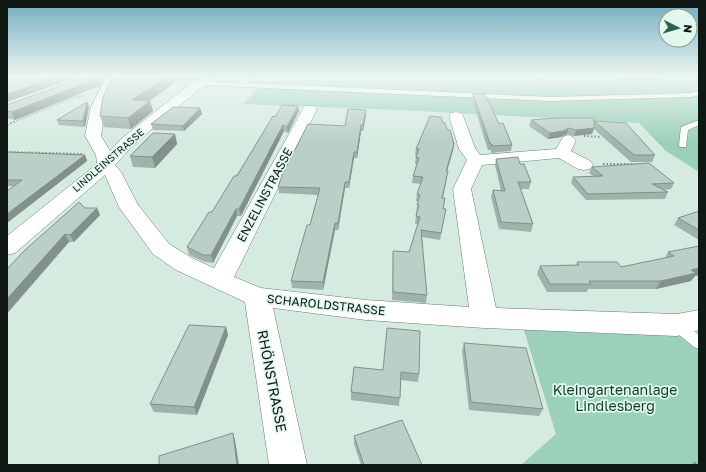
<svg xmlns="http://www.w3.org/2000/svg" width="706" height="472" font-family="'Golos Text',sans-serif">
<style>
.green{fill:#9cd1b9}
.lines{fill:none;stroke-linecap:round;stroke-linejoin:round}
.service-casing{stroke:#6a7e75;stroke-width:1}
.minor-casing{stroke:#6a7e75;stroke-width:1}
.path-far2{stroke:#819189;stroke-width:1.5;stroke-dasharray:1 1.5;stroke-linecap:butt}
.path-far1{stroke:#819189;stroke-width:2;stroke-dasharray:1.5 2;stroke-linecap:butt}
.path{stroke:#819189;stroke-width:4;stroke-dasharray:3 4.5;stroke-linecap:butt}
.service{fill:#fff;fill-rule:evenodd}
.minor{fill:#fff;fill-rule:evenodd}
.wall{fill:#a0b2a9}
.shaded-wall{fill:#82918a}
.building{fill:#bacfc5;stroke:#82918a}
.labels{text-anchor:middle;stroke-width:3.5;stroke-linejoin:round;paint-order:stroke}
.far-street-label{font-size:10px;fill:#101814;stroke:#e2f8ed}
.street-label{font-size:12px;fill:#101814;stroke:#e2f8ed}
.near-street-label{font-size:14px;fill:#101814;stroke:#e2f8ed}
.near-park-label{font-size:14px;fill:#0d3d2c;stroke:#e2f8ed}
</style>
<rect width="100%" height="100%" fill="#d5ebe0"/>
<g class="green">
<path d="M215,76H699V172L666,151L639,123L401,110L243,104L259,87L361,89V88L265,85L271,79H265L260,84H246L253,81L243,80L239,83L209,82Z"/>
<path d="M523,327L688,334L699,332V465H521L556,434Z"/>
</g>
<g class="lines">
<g class="service-casing">
<g id="service">
<path d="M249,76H255L247,83L551,97L691,93L699,91V95L691,97L551,101L241,87L203,85L200,83L203,81L240,83Z"/>
<path d="M688,76H695L692,78Z"/>
<path d="M699,120V125L688,130L686,147H680L679,145L681,127Z"/>
<path d="M677,320L682,321L699,335V349L694,347L672,329L670,325L672,321Z"/>
</g>
</g>
<g class="minor-casing">
<path id="minor" d="M107,76H119L105,107L101,136L110,151L121,139L190,84L205,76H218L207,85L198,90L133,145L115,165L121,172L138,205L169,244L192,258L214,268L303,109L305,106H315L317,109L234,277L261,288L366,300L469,307L453,189L467,160L459,149L449,116L451,113L456,112L461,113L463,116L475,148L480,155L556,149L563,137L568,135L573,137L576,140L571,151L590,161L593,165L590,169L584,170L578,169L559,158L482,165L471,189L496,308L677,314L699,310V330L677,336L484,328L366,320L273,308L307,465H269L245,302L176,270L153,254L119,207L105,175L15,253L7,255V236L97,164L96,155L85,136L91,107Z"/>
</g>
<g class="path-far2">
<path d="M535,76L543,87"/>
<path d="M594,76L626,79H658"/>
<path d="M14,122L75,97L85,96"/>
</g>
<g class="path-far1">
<path d="M7,125L16,121"/>
<path d="M584,136L601,137"/>
<path d="M7,152L84,154"/>
<path d="M603,164H635"/>
</g>
<path class="path" d="M694,465L699,460"/>
<use href="#service" class="service"/>
<use href="#minor" class="minor"/>
</g>
<g class="wall">
<path d="M113,76H204L193,81H177L149,101H150L153,111L131,129L104,127L100,116Z"/>
<path d="M104,78L99,88L98,86L15,120L7,118V105Z"/>
<path d="M473,94L499,124L512,145L511,151L491,153V150H488L472,99Z"/>
<path d="M87,102L89,107L85,127L59,125L57,120Z"/>
<path d="M200,108L202,114L184,131L153,130L151,124Z"/>
<path d="M299,111L288,133L284,131L241,216H237L213,263L205,262L189,255L187,247L212,212L275,117Z"/>
<path d="M366,115L363,131H361L357,158H354L349,188H345L338,230H335L323,290L292,288L291,281L310,225L318,195L279,193L278,187L345,126Z"/>
<path d="M531,120L594,121L655,155L652,162H631L594,129L592,134L574,136L567,134L561,137L548,139L529,126Z"/>
<path d="M443,123L447,130L454,144L453,150L447,171V178L443,198L444,209H446L440,240L422,237L427,295L426,303L392,300L393,251L409,252L418,224H415L416,216L417,212H416L418,201H416L417,194L421,184L412,183L413,176L417,164H415L416,155H415L416,149Z"/>
<path d="M175,134L177,144L155,168L133,167L130,156Z"/>
<path d="M7,152L85,155L87,161L7,223V191L14,186H7Z"/>
<path d="M496,159L520,164L531,182L529,189H521L533,224L531,232L499,229L491,197L493,190L501,191L495,165Z"/>
<path d="M592,167L674,183L671,189L663,190L668,192L665,199L586,200L571,183L573,177L593,176L589,173Z"/>
<path d="M97,208L100,215L74,242H69L7,314V269Z"/>
<path d="M699,211V240L674,225L678,218Z"/>
<path d="M699,246V275L695,276L691,281L656,289H588L587,292H547L537,274L540,266H576L577,262L621,267L665,258L668,252Z"/>
<path d="M226,327L228,335L197,415L154,412L150,404Z"/>
<path d="M464,343L543,409L539,416L469,410L462,351Z"/>
<path d="M354,367L419,374L418,382L401,380L399,406L351,400V392Z"/>
<path d="M354,436L422,465H361L354,444Z"/>
</g>
<g class="shaded-wall">
<path d="M59,76H80L7,102V94Z"/>
<path d="M100,76H103L104,78L99,88L97,82Z"/>
<path d="M168,76H176L177,81L135,111L132,100Z"/>
<path d="M191,76H204L193,81Z"/>
<path d="M95,79L98,86L15,120L12,112Z"/>
<path d="M150,101L153,111L131,129L128,118Z"/>
<path d="M87,102L89,107L85,127L83,121Z"/>
<path d="M298,106L299,111L288,133L287,127Z"/>
<path d="M200,108L202,114L184,131L183,126Z"/>
<path d="M366,110V115L363,131V125Z"/>
<path d="M283,125L284,131L241,216L239,209Z"/>
<path d="M361,125V131L357,158V152Z"/>
<path d="M569,128L567,134L561,137L548,139L550,133Z"/>
<path d="M594,128L592,134L574,136L576,130Z"/>
<path d="M175,134L177,144L155,168L152,157Z"/>
<path d="M454,144L453,150L445,178L446,171Z"/>
<path d="M354,152V158L349,188V182Z"/>
<path d="M85,155L87,161L7,223V214Z"/>
<path d="M345,182V188L338,230V223Z"/>
<path d="M97,208L100,215L74,242L70,235Z"/>
<path d="M236,209L237,216L213,263L211,255Z"/>
<path d="M335,223V230L323,290V282Z"/>
<path d="M65,234L69,242L7,313V299Z"/>
<path d="M699,268V275L695,276L691,281L656,289L661,281L691,270Z"/>
<path d="M226,327L228,335L197,415L194,407Z"/>
<path d="M233,433L235,440L239,465H237Z"/>
</g>
<g class="building">
<path d="M7,76H59L7,94Z"/>
<path d="M87,76H100L97,82L95,79L12,112L7,111V105Z"/>
<path d="M113,76H168L132,100L150,101L128,118L100,116L103,97Z"/>
<path d="M473,94H485L499,124L503,123L512,145L492,146V144H490Z"/>
<path d="M87,102L83,121L57,120Z"/>
<path d="M282,105L298,106L287,127L283,125L239,209H236L211,255H203L187,247L209,212H212L234,176H237L273,116L275,117Z"/>
<path d="M173,107L200,108L183,126L151,124Z"/>
<path d="M348,109L366,110L363,125H361L357,152H354L349,182H345L338,223H335L323,282L291,281L307,225H310L320,188L278,187L282,175L308,124L345,126Z"/>
<path d="M430,116L441,117L443,123H445L447,130H450L454,144L446,171H448L442,198H445L443,209H446L441,233L421,230L427,295L393,292V251L409,252L420,217L416,216L419,205H417L420,195L417,194L423,177L413,176L419,158L416,157L419,149H416Z"/>
<path d="M556,118H594V121L626,123L655,155H634L594,121V128L576,130L569,128L563,131L550,133L531,120Z"/>
<path d="M153,133L175,134L152,157L130,156Z"/>
<path d="M7,152L85,155L7,214V191L22,180H7Z"/>
<path d="M518,157L520,164H524L531,182H518L533,224L501,222L493,190L505,191L496,159Z"/>
<path d="M649,163L674,183L652,184L668,192L588,194L573,177L603,176L592,167Z"/>
<path d="M79,202L85,208H97L70,235L65,234L7,299V269L25,250Z"/>
<path d="M699,211V230L678,218Z"/>
<path d="M699,246V268L691,270L696,273L661,281H589L591,284H550L540,266L579,265L577,262H617L621,267L674,256L668,252Z"/>
<path d="M189,325L226,327L194,407L150,404Z"/>
<path d="M387,328L420,331L419,374L401,372L400,398L351,392L354,367L383,370Z"/>
<path d="M464,343L526,348L543,409L471,402Z"/>
<path d="M402,420L422,465H364L354,436Z"/>
<path d="M233,433L237,465H159V456Z"/>
</g>
<linearGradient id="sky" x2="0" y2="1"><stop stop-color="#73aac0"/><stop offset="0.54" stop-color="#ecf6f1"/><stop offset="1" stop-color="#ecf6f1" stop-opacity="0"/></linearGradient>
<rect width="706" height="142" fill="url(#sky)"/>
<g class="labels">
<g class="far-street-label">
<text transform="translate(108 160) rotate(-41)" y="4">LINDLEINSTRASSE</text>
</g>
<g class="street-label">
<text transform="translate(265 195) rotate(-62)" y="4">ENZELINSTRASSE</text>
<text transform="translate(326 305) rotate(6)" y="4">SCHAROLDSTRASSE</text>
</g>
<g class="near-street-label">
<text transform="translate(272 381) rotate(79)" y="5">RHÖNSTRASSE</text>
</g>
<g class="near-park-label">
<text x="615" y="395">Kleingartenanlage<tspan x="615" dy="16">Lindlesberg</tspan></text>
</g>
</g>
<rect width="706" height="472" fill="none" stroke="#101814" stroke-width="16"/>
<g transform="translate(678 28) rotate(95)"><circle r="19" fill="#e2f8ed" stroke="#8e9e96"/>
<path d="M0-3L7 15L0 10L-7 15Z" fill="#2a644d"/>
<text y="-6" font-size="11" font-weight="bold" text-anchor="middle" fill="#101814">N</text>
</g>
</svg>
